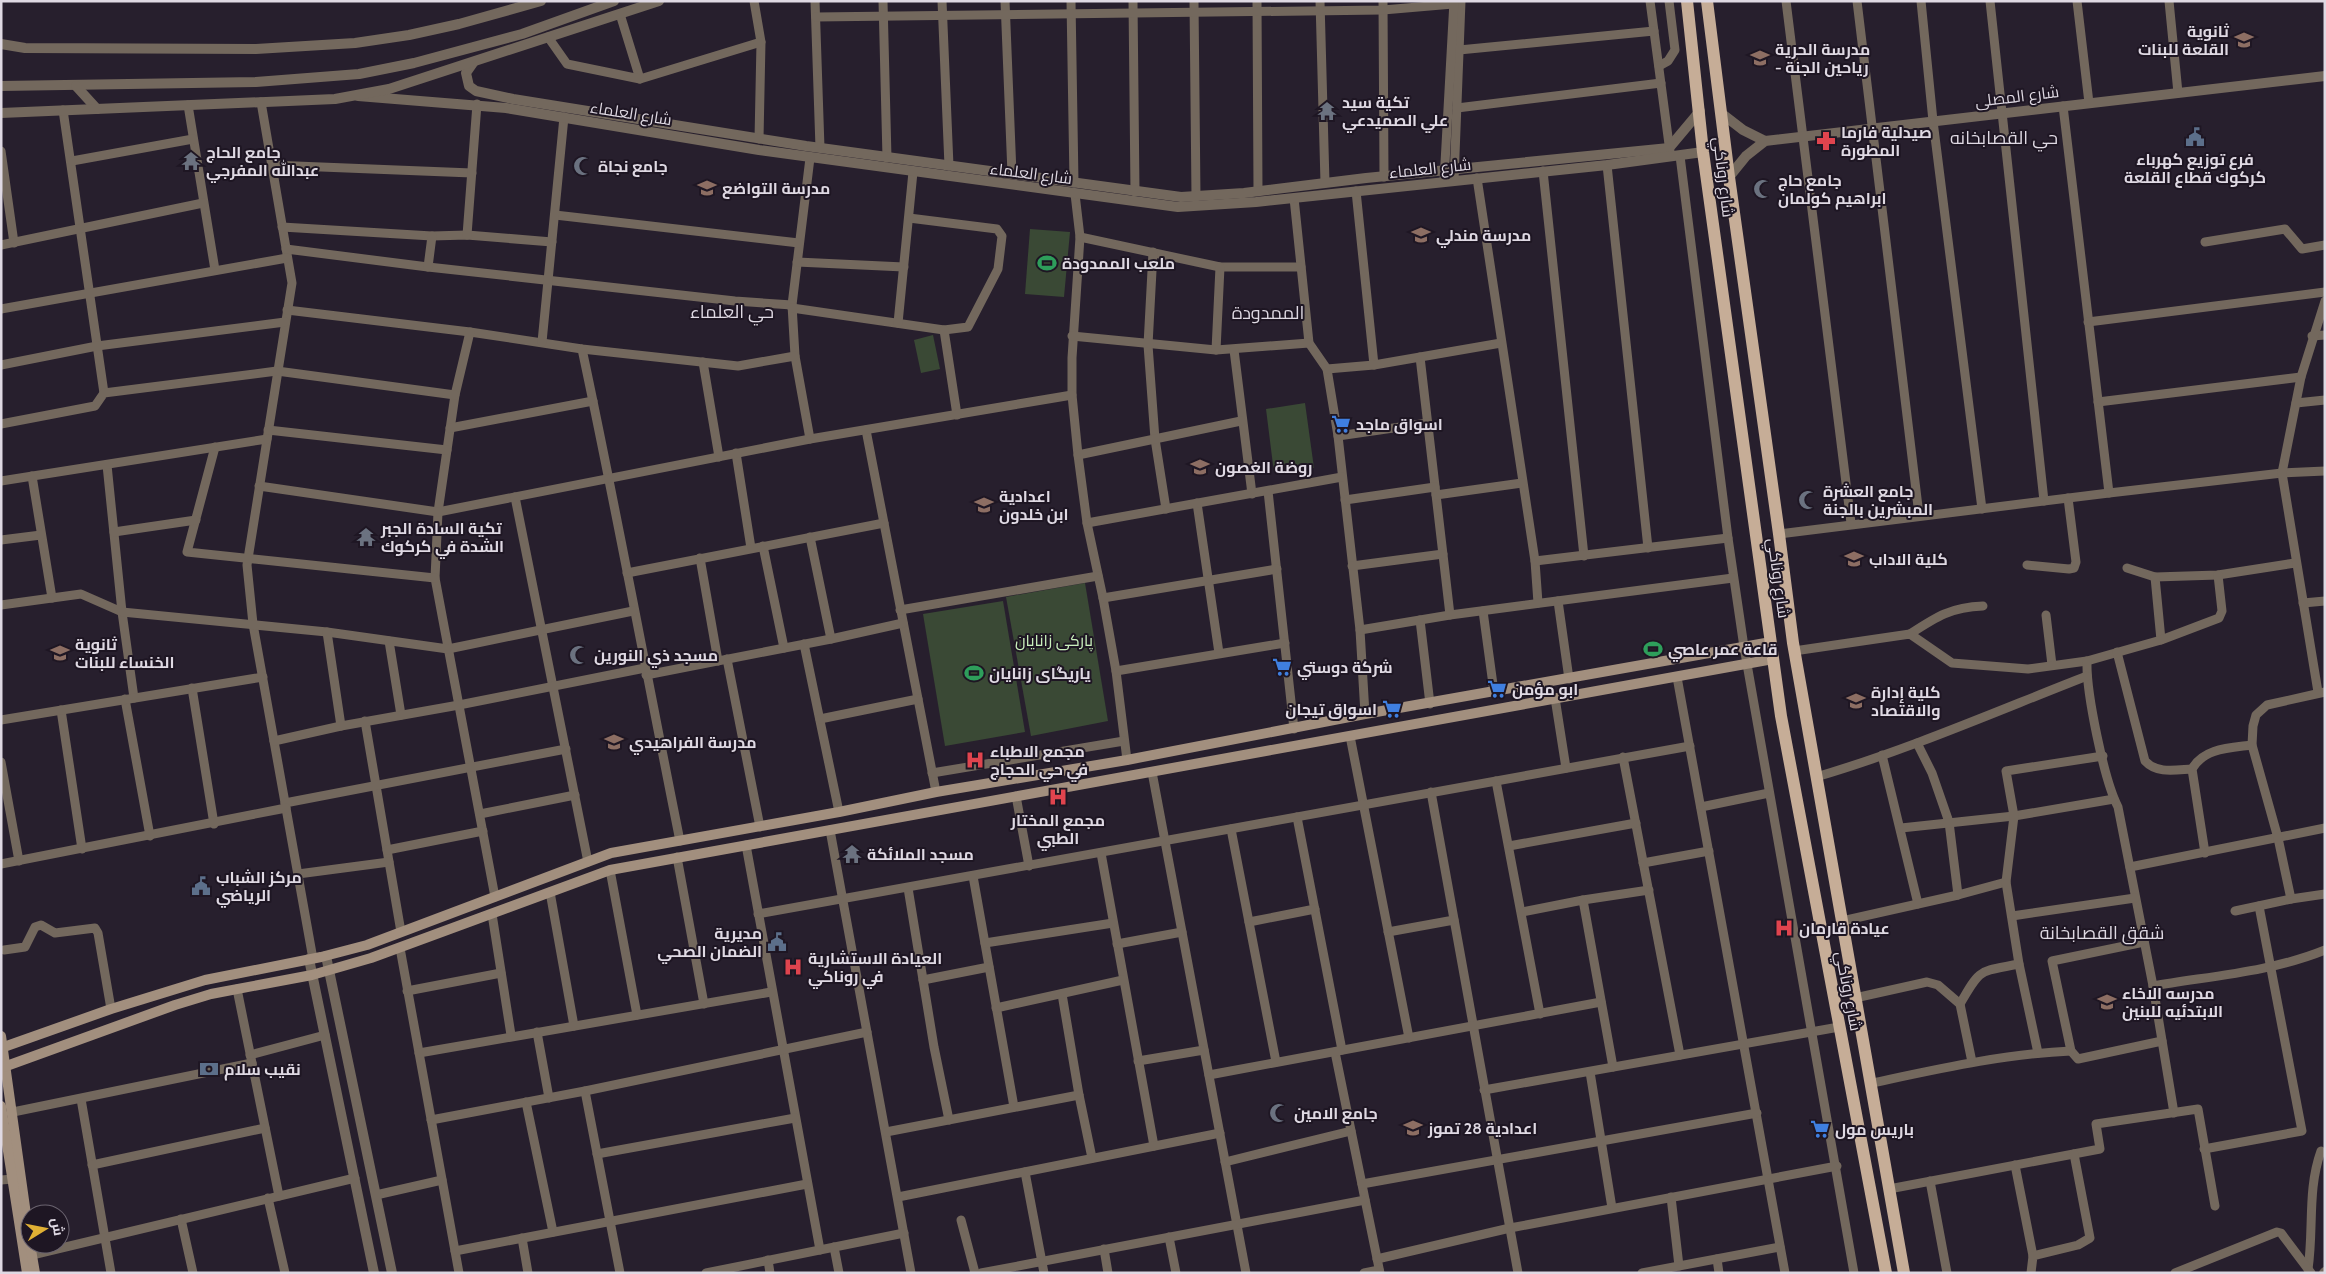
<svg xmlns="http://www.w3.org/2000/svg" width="2326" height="1274" font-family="Cabin,Cairo,sans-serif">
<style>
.green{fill:#3a4935}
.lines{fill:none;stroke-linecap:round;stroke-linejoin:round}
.minor{stroke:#73685d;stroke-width:9}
.tertiary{stroke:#73685d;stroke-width:10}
.secondary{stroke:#a28f7e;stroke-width:10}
.primary{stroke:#c6ad97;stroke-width:12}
.labels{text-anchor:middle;stroke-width:4;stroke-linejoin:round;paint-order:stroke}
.poi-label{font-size:16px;font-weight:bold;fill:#dfd9e3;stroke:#1e1623;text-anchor:start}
.street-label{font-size:16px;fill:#dfd9e3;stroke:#1e1623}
.park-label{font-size:16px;fill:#c9efbc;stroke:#1e1623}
.neighbourhood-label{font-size:18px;fill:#dfd9e3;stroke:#1e1623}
</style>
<rect width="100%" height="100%" fill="#271f2d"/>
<g class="green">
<path d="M1030,229L1070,232L1064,297L1025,294Z"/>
<path d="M933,335L940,369L921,373L914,340Z"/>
<path d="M1305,403L1314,468L1274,473L1266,409Z"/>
<path d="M1085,583L1108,721L1031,736L1006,597Z"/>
<path d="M1003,601L1025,732L945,746L923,614Z"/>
</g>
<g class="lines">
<g class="minor">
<path d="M754,1L761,42L759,139"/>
<path d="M815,1L820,148"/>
<path d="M883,1L887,158"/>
<path d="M942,1L949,166"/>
<path d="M1005,1L1012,174"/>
<path d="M1071,1L1074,183"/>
<path d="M1133,1L1135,192"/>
<path d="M1194,1L1196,197"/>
<path d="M1257,1L1258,191"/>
<path d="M1320,1L1325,183"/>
<path d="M1383,1L1384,177"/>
<path d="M1650,1L1670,152"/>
<path d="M1786,1L1851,523"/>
<path d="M1857,1L1919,515"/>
<path d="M1921,1L1933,121L1982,509"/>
<path d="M1990,1L2044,501"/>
<path d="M2077,1L2089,103"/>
<path d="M2169,1L2178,93"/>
<path d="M620,14L640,79"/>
<path d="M816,17L1383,10L1453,4"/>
<path d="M548,37L567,64L640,79L761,42"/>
<path d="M1459,50L1654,31"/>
<path d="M1659,66L1668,61L1675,50L1669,1"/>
<path d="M261,102L292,283L247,565L253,624L313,959"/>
<path d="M188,105L215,270"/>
<path d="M2063,106L2109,493"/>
<path d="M1457,108L1661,83"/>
<path d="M63,110L104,393"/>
<path d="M1,151L14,243"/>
<path d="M1680,156L1728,538L1744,647L1854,1273"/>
<path d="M810,158L792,305L795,356L810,439"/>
<path d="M72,161L193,139"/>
<path d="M271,165L472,173"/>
<path d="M1607,165L1648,548"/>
<path d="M1543,171L1584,556"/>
<path d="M1477,178L1535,561L1538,603"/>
<path d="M1454,180L1461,1"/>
<path d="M1444,181L1454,1"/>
<path d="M1356,191L1374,365"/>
<path d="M1075,194L1080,237L1072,358V395L1078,455L1087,523L1103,598L1116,671L1127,760"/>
<path d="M1294,198L1309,343L1327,369L1338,436L1360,630L1365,714"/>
<path d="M555,215L799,243"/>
<path d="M282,227L432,236L467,235L552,242"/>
<path d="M467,235L477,104"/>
<path d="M1080,237L1220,267H1301"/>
<path d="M2205,242L2285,229L2302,249L2325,245"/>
<path d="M1,245L203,203"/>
<path d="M286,249L428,267L735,301L792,305"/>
<path d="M1153,252L1148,345L1155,439L1166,509"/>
<path d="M797,262L904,267"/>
<path d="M428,267L432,236"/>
<path d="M792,308L944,330L968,327L998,269L1002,236L997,229L909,218"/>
<path d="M1,309L287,258"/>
<path d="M287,310L470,332L582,349L738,366L795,356"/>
<path d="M2088,322L2325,292"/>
<path d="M898,323L913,172"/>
<path d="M944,330L957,415"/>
<path d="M470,332L455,395L438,512L435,578L495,897"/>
<path d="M1072,336L1216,350L1309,343"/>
<path d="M2312,336L2325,335"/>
<path d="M542,342L564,117"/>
<path d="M582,349C617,513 647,677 680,841"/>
<path d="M1216,350L1220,267"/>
<path d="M1234,350L1252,494"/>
<path d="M1420,357L1450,615"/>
<path d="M703,362L719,457"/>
<path d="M1,365L97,346L285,322"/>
<path d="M1327,369L1374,365L1501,343"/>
<path d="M2098,402L2301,377"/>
<path d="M2296,403L2325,400"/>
<path d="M1,424L95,406L104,393L277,371L455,395"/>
<path d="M450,428L593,401"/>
<path d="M268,430L447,450"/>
<path d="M866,430L936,792"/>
<path d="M1338,436L1428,423"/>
<path d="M215,447L187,552L435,578"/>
<path d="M736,453L751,548"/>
<path d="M1078,455L1241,421"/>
<path d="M107,465L122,612L134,698"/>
<path d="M32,476L52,598"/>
<path d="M1,481L267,439"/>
<path d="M259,486L438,512L810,439L1072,395"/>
<path d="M1268,491L1294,729"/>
<path d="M1436,495L1522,483"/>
<path d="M515,497L588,862"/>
<path d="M1345,500L1435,487"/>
<path d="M1197,503L1219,653"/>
<path d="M1087,523L1342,477"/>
<path d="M114,532L196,520"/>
<path d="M1779,534L2109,493L2282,473L2325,471"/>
<path d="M810,537L831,639"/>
<path d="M1,540L41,535"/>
<path d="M763,546L784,648"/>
<path d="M700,558L718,661"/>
<path d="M1535,561L1728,538"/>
<path d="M2027,565L2069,569L2074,568L2076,562L2068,498"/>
<path d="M1352,566L1443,554"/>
<path d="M2127,568L2155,577L2218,575L2295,563"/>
<path d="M627,573L884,523"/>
<path d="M2155,577L2161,640"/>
<path d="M1103,598L1277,569"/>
<path d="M1558,601L1569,679"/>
<path d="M2303,603L2325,601"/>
<path d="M1,605L81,594L122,612L327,632L448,649L633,611"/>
<path d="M900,610L1098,576"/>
<path d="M1483,611L1494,692"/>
<path d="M2046,615L2052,665"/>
<path d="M1420,620L1430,704"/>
<path d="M1360,630L1450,615L1733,578"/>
<path d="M327,632L341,726"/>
<path d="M1910,634C1936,617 1951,607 1983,606"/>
<path d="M389,641L401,715"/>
<path d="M804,644L839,812"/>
<path d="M1794,651L1910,634L1952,663L2028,669L2087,661L2161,640L2219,618L2222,611L2218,575"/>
<path d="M2117,652L2145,761C2157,774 2175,770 2192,769"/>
<path d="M727,659L760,827"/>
<path d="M2087,661C2086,692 2104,780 2118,807L2153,986L2174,1113"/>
<path d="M1116,671L1285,643"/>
<path d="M646,675L831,639L903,623"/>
<path d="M1677,677L1785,1273"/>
<path d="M192,688L214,824"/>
<path d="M2318,692L2282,473L2301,377L2325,301"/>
<path d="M1555,698L1566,768"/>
<path d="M125,699L150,836"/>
<path d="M61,710L82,849"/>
<path d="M820,719L918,699"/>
<path d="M1,720L263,677"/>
<path d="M365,721L401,932"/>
<path d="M1350,736L1409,1038"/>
<path d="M274,741L341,726L459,705L645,668"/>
<path d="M1917,743L1932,773L1949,822L1958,895"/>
<path d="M1882,755L1918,904"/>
<path d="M1623,757L1680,1055"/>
<path d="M1,762L19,861"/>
<path d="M1152,772L1246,1273"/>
<path d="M932,773L1124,741"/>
<path d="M1816,777C1908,750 1997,711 2087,676"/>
<path d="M1496,781L1540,1014"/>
<path d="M1431,792L1518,1273"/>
<path d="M1016,796L1029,866"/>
<path d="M285,803L566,749"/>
<path d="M1701,807L1769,793"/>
<path d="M480,814L575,795"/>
<path d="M1297,817L1342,1050"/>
<path d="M1901,828L2014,816L2114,799"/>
<path d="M1231,829L1276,1062"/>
<path d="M830,830L911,1273"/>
<path d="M746,845L820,1250"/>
<path d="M1509,846L1636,823"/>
<path d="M387,850L483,831"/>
<path d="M1101,853L1154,1146"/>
<path d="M2205,853L2192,769C2204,748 2230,748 2252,745"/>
<path d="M677,857L704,1004"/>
<path d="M1643,863L1709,851"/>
<path d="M1,864L286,808"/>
<path d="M2130,867L2325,828"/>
<path d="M610,870L637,1015"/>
<path d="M298,874L389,862"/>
<path d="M973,876L1014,1107"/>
<path d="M908,888L934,1047L949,1120"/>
<path d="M550,892L574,1026"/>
<path d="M2291,899L2278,838L2252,745L2253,726L2256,715L2267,705L2325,692"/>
<path d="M1583,900L1649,890"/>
<path d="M2235,911L2291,899L2325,894"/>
<path d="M1522,912L1583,900L1613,1067"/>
<path d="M492,914L511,1035"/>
<path d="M758,914L1690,746"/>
<path d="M2012,916L2135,898"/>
<path d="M1842,921L1958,895L2006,882"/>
<path d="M1249,922L1315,909"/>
<path d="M1388,932L1454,920"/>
<path d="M2144,942L2052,961L2071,1051L2078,1059L2162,1041"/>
<path d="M985,943L1113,923"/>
<path d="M1117,944L1182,932"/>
<path d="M400,948L459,1273"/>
<path d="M4,950L25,947L35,927L41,925L55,933L95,928L98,933L111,1009"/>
<path d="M923,980L989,967"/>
<path d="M2153,986C2210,976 2271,972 2325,950"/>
<path d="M237,989L279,1196"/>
<path d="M407,991L501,973"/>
<path d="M1062,994L1079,1095L1092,1158"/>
<path d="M1855,998L1927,982L1938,985L1960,1004L1972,1062"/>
<path d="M1960,1004C1981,967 1979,972 2019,964"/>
<path d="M996,1008L1123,980"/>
<path d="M537,1032L549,1098"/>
<path d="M1335,1052L1380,1273"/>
<path d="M419,1053L771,992"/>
<path d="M2038,1053L2019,964L2006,882L2014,816L2006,771L2103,756"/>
<path d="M250,1055L325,1035"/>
<path d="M1138,1061L1204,1050"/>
<path d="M1590,1072L1612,1208"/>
<path d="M1209,1075L1601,1002"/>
<path d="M1872,1083C1938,1069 2003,1054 2071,1051"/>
<path d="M1484,1090L1839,1027"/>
<path d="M585,1091L620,1273"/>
<path d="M81,1099L111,1273"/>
<path d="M526,1102L553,1232"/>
<path d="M13,1112L252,1063"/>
<path d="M431,1120L585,1091L867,1032"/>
<path d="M886,1132L1079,1095"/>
<path d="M2204,1149L2302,1131L2259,906"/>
<path d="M597,1154L795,1118"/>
<path d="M1225,1162L1351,1131"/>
<path d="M92,1165L265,1128"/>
<path d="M2015,1165L2033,1256"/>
<path d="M1025,1172L1044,1273"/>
<path d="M1,1180L13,1179"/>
<path d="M1930,1181L1947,1273"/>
<path d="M1362,1184L1757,1113"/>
<path d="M1889,1189L2100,1149L2096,1124L2198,1109L2215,1206"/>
<path d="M376,1195L442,1180"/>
<path d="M898,1197L1220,1133"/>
<path d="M1671,1197L1679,1266"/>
<path d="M268,1198L285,1273"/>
<path d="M181,1219L193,1273"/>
<path d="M961,1220L975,1273"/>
<path d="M1169,1237L1176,1273"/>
<path d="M522,1238L528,1273"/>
<path d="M834,1247L839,1273"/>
<path d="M1104,1249L1108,1273"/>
<path d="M455,1251L807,1184"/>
<path d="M32,1255L355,1178"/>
<path d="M1377,1259L1510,1228L1837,1166"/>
<path d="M1717,1259L1719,1273"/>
<path d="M768,1260L770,1273"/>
<path d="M2308,1269C2314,1229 2307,1190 2321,1151"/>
<path d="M706,1273L904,1233"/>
<path d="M981,1273L1365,1200"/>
<path d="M1364,1273L1379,1270"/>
<path d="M1642,1273L1780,1247"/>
<path d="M2031,1273L2033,1256L2078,1245L2090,1238L2074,1154"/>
<path d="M2175,1273L2277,1232L2281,1233L2311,1273"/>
</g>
<g class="tertiary">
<path d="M1,44L25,48L256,49L355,43L409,35L459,24L541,1"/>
<path d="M473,63L466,73L469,86L476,91L513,99L806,146L1181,197L1244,193L1366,178L1669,148L1700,111"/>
<path d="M1,86L256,82L359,74L414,63L522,34L614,1"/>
<path d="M76,86L97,109"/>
<path d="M358,96L506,108L759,150L1178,207L1256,202L1607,165L1703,152"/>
<path d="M1,113L335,99L389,89L659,1"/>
<path d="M1721,113L1743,130L1765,141"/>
<path d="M1729,177L1746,156L1765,141L2325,76"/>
<path d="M326,956L392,1273"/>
<path d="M309,959L374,1273"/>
<path d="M2324,1273L2325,1272"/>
</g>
<g class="secondary">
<path d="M1,1036L30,1243"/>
<path d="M1,1048L111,1009L205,980L321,957L367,945L611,853L839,812L936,792L1127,760L1365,714L1771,642"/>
<path d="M1,1068L175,1005L211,994L312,975L371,958L610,870L1773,659"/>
<path d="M1,1106L27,1273"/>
<path d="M30,1244L35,1273"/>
</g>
<g class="primary">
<path d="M1687,1L1703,152L1781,716L1886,1273"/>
<path d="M1707,1L1729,177L1779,534L1793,643L1904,1273"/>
</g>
</g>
<defs>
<g id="school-bare" transform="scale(1.5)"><path d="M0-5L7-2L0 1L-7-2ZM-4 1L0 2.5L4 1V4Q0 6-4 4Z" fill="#8d6e63" stroke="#1e1623" stroke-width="2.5" paint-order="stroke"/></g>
<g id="temple-bare" transform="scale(1.5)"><path d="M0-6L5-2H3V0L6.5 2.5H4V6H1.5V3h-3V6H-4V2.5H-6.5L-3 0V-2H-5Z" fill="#6b7280" stroke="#1e1623" stroke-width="2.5" paint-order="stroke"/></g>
<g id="civic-bare" transform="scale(1.5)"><path d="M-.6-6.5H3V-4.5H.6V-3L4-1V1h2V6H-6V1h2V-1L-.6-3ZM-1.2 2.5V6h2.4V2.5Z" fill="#5c6f8a" stroke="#1e1623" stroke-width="2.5" paint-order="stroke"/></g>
<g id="pharmacy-bare" transform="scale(1.5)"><path d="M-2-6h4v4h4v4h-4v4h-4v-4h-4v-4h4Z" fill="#e0444e" stroke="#1e1623" stroke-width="2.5" paint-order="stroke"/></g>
<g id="mosque-bare" transform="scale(1.5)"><path d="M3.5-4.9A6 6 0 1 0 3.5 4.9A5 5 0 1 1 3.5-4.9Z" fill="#6b7280" stroke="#1e1623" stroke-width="2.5" paint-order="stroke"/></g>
<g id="stadium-bare" transform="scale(1.5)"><path d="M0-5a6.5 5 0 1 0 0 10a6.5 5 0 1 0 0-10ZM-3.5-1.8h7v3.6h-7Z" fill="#2e9e5b" stroke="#1e1623" stroke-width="2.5" paint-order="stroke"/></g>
<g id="supermarket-bare" transform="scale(1.5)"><path d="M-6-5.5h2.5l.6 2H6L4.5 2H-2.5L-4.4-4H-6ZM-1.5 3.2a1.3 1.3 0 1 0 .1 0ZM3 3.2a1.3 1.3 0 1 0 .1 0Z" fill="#3f7fe0" stroke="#1e1623" stroke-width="2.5" paint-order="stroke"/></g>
<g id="university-bare" transform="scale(1.5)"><path d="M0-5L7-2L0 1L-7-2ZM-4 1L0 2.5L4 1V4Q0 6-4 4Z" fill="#8d6e63" stroke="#1e1623" stroke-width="2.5" paint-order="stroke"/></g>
<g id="hospital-bare" transform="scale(1.5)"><path d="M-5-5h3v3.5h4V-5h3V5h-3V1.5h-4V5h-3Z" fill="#e0444e" stroke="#1e1623" stroke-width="2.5" paint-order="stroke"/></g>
<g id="bank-bare" transform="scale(1.5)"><path d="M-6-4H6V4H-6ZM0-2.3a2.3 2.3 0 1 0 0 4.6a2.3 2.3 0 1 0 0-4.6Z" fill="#5c6f8a" stroke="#1e1623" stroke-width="2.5" paint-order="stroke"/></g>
</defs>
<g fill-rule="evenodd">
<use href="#school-bare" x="2244" y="40"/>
<use href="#school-bare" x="1760" y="58"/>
<use href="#temple-bare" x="1327" y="111"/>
<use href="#civic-bare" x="2195" y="137"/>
<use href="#pharmacy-bare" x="1826" y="141"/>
<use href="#temple-bare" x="191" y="161"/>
<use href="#mosque-bare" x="583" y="166"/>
<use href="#school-bare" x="707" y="188"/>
<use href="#mosque-bare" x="1763" y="189"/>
<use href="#school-bare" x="1421" y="235"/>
<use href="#stadium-bare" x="1047" y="263"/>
<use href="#supermarket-bare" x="1341" y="424"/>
<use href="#school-bare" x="1200" y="467"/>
<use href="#mosque-bare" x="1808" y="500"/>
<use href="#school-bare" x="984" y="505"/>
<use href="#temple-bare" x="366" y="537"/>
<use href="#university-bare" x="1854" y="559"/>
<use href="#stadium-bare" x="1653" y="649"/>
<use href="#school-bare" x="60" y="653"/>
<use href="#mosque-bare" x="579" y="655"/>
<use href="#supermarket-bare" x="1282" y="667"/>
<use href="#stadium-bare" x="974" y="673"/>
<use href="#supermarket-bare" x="1497" y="689"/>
<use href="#university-bare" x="1856" y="701"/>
<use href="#supermarket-bare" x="1392" y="709"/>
<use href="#school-bare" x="614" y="742"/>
<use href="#hospital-bare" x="975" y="760"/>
<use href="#hospital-bare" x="1058" y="797"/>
<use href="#temple-bare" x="852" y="854"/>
<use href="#civic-bare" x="201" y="886"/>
<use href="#hospital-bare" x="1784" y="928"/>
<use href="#civic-bare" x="777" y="942"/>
<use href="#hospital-bare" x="793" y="967"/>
<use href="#school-bare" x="2107" y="1002"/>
<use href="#bank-bare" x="209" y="1069"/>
<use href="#mosque-bare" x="1279" y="1113"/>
<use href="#school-bare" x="1413" y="1128"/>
<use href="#supermarket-bare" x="1820" y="1129"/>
</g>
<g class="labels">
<g class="poi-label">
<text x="2229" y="37" text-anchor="end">ثانوية<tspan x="2229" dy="18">القلعة للبنات</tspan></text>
<text x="1775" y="55">مدرسة الحرية<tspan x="1775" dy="18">- رياحين الجنة</tspan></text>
<text x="1342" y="108">تكية سيد<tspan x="1342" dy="18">علي الصميدعي</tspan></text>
<text x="1841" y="138">صيدلية فارما<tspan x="1841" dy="18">المطورة</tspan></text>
<text x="206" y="158">جامع الحاج<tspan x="206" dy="18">عبدالله المفرجي</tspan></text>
<text x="2195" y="165" text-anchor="middle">فرع توزيع كهرباء<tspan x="2195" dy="18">كركوك قطاع القلعة</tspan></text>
<text x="598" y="172">جامع نجاة</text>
<text x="1778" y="186">جامع حاج<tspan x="1778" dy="18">ابراهيم كولمان</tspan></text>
<text x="722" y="194">مدرسة التواضع</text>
<text x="1436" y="241">مدرسة مندلي</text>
<text x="1062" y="269">ملعب الممدودة</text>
<text x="1356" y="430">اسواق ماجد</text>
<text x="1215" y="473">روضة الغصون</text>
<text x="1823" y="497">جامع العشرة<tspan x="1823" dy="18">المبشرين بالجنة</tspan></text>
<text x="999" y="502">اعدادية<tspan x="999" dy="18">ابن خلدون</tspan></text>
<text x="381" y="534">تكية السادة الجبر<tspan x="381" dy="18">الشدة في كركوك</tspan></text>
<text x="1869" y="565">كلية الاداب</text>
<text x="75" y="650">ثانوية<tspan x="75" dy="18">الخنساء للبنات</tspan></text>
<text x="1668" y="655">قاعة عمر عاصي</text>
<text x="594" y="661">مسجد ذي النورين</text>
<text x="1297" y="673">شركة دوستي</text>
<text x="989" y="679">یاریگای زانایان</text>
<text x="1512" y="695">ابو مؤمن</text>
<text x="1871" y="698">كلية إدارة<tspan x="1871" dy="18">والاقتصاد</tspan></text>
<text x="1377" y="715" text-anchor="end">اسواق تيجان</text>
<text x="629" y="748">مدرسة الفراهيدي</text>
<text x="990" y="757">مجمع الاطباء<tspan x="990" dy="18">في حي الحجاج</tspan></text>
<text x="1058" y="826" text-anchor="middle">مجمع المختار<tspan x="1058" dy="18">الطبي</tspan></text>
<text x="867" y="860">مسجد الملائكة</text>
<text x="216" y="883">مركز الشباب<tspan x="216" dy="18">الرياضي</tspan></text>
<text x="1799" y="934">عيادة قارمان</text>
<text x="762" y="939" text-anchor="end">مديرية<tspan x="762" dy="18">الضمان الصحي</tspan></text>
<text x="808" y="964">العيادة الاستشارية<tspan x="808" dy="18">في روناكي</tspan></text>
<text x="2122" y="999">مدرسه الاخاء<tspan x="2122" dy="18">الابتدئيه للبنين</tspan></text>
<text x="224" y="1075">نقيب سلام</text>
<text x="1294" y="1119">جامع الامين</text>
<text x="1428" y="1134">اعدادية 28 تموز</text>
<text x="1835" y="1135">باريس مول</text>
</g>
<g class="street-label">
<text transform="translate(2017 96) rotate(-7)" y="6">شارع المصلى</text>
<text transform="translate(631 113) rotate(9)" y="6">شارع العلماء</text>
<text transform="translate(1430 168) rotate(-6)" y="6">شارع العلماء</text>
<text transform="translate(1031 173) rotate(7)" y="6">شارع العلماء</text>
<text transform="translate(1724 177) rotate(83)" y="6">شارع روناكي</text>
<text transform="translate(1779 578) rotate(82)" y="6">شارع روناكي</text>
<text transform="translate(1849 991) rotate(79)" y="6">شارع روناكي</text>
</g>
<g class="park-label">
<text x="1054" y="646">پارکی زانایان</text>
</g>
<g class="neighbourhood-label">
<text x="2004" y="144">حي القصابخانه</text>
<text x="732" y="318">حي العلماء</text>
<text x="1268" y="319">الممدودة</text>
<text x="2102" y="939">شقق القصابخانة</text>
</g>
</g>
<rect width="2326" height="1274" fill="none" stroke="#dfd9e3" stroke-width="5"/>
<g transform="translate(45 1229) rotate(80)"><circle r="24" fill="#1e1623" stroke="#6b6470"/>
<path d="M0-4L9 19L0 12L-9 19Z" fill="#e0b034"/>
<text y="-8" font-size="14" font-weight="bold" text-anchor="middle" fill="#dfd9e3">ش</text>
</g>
</svg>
